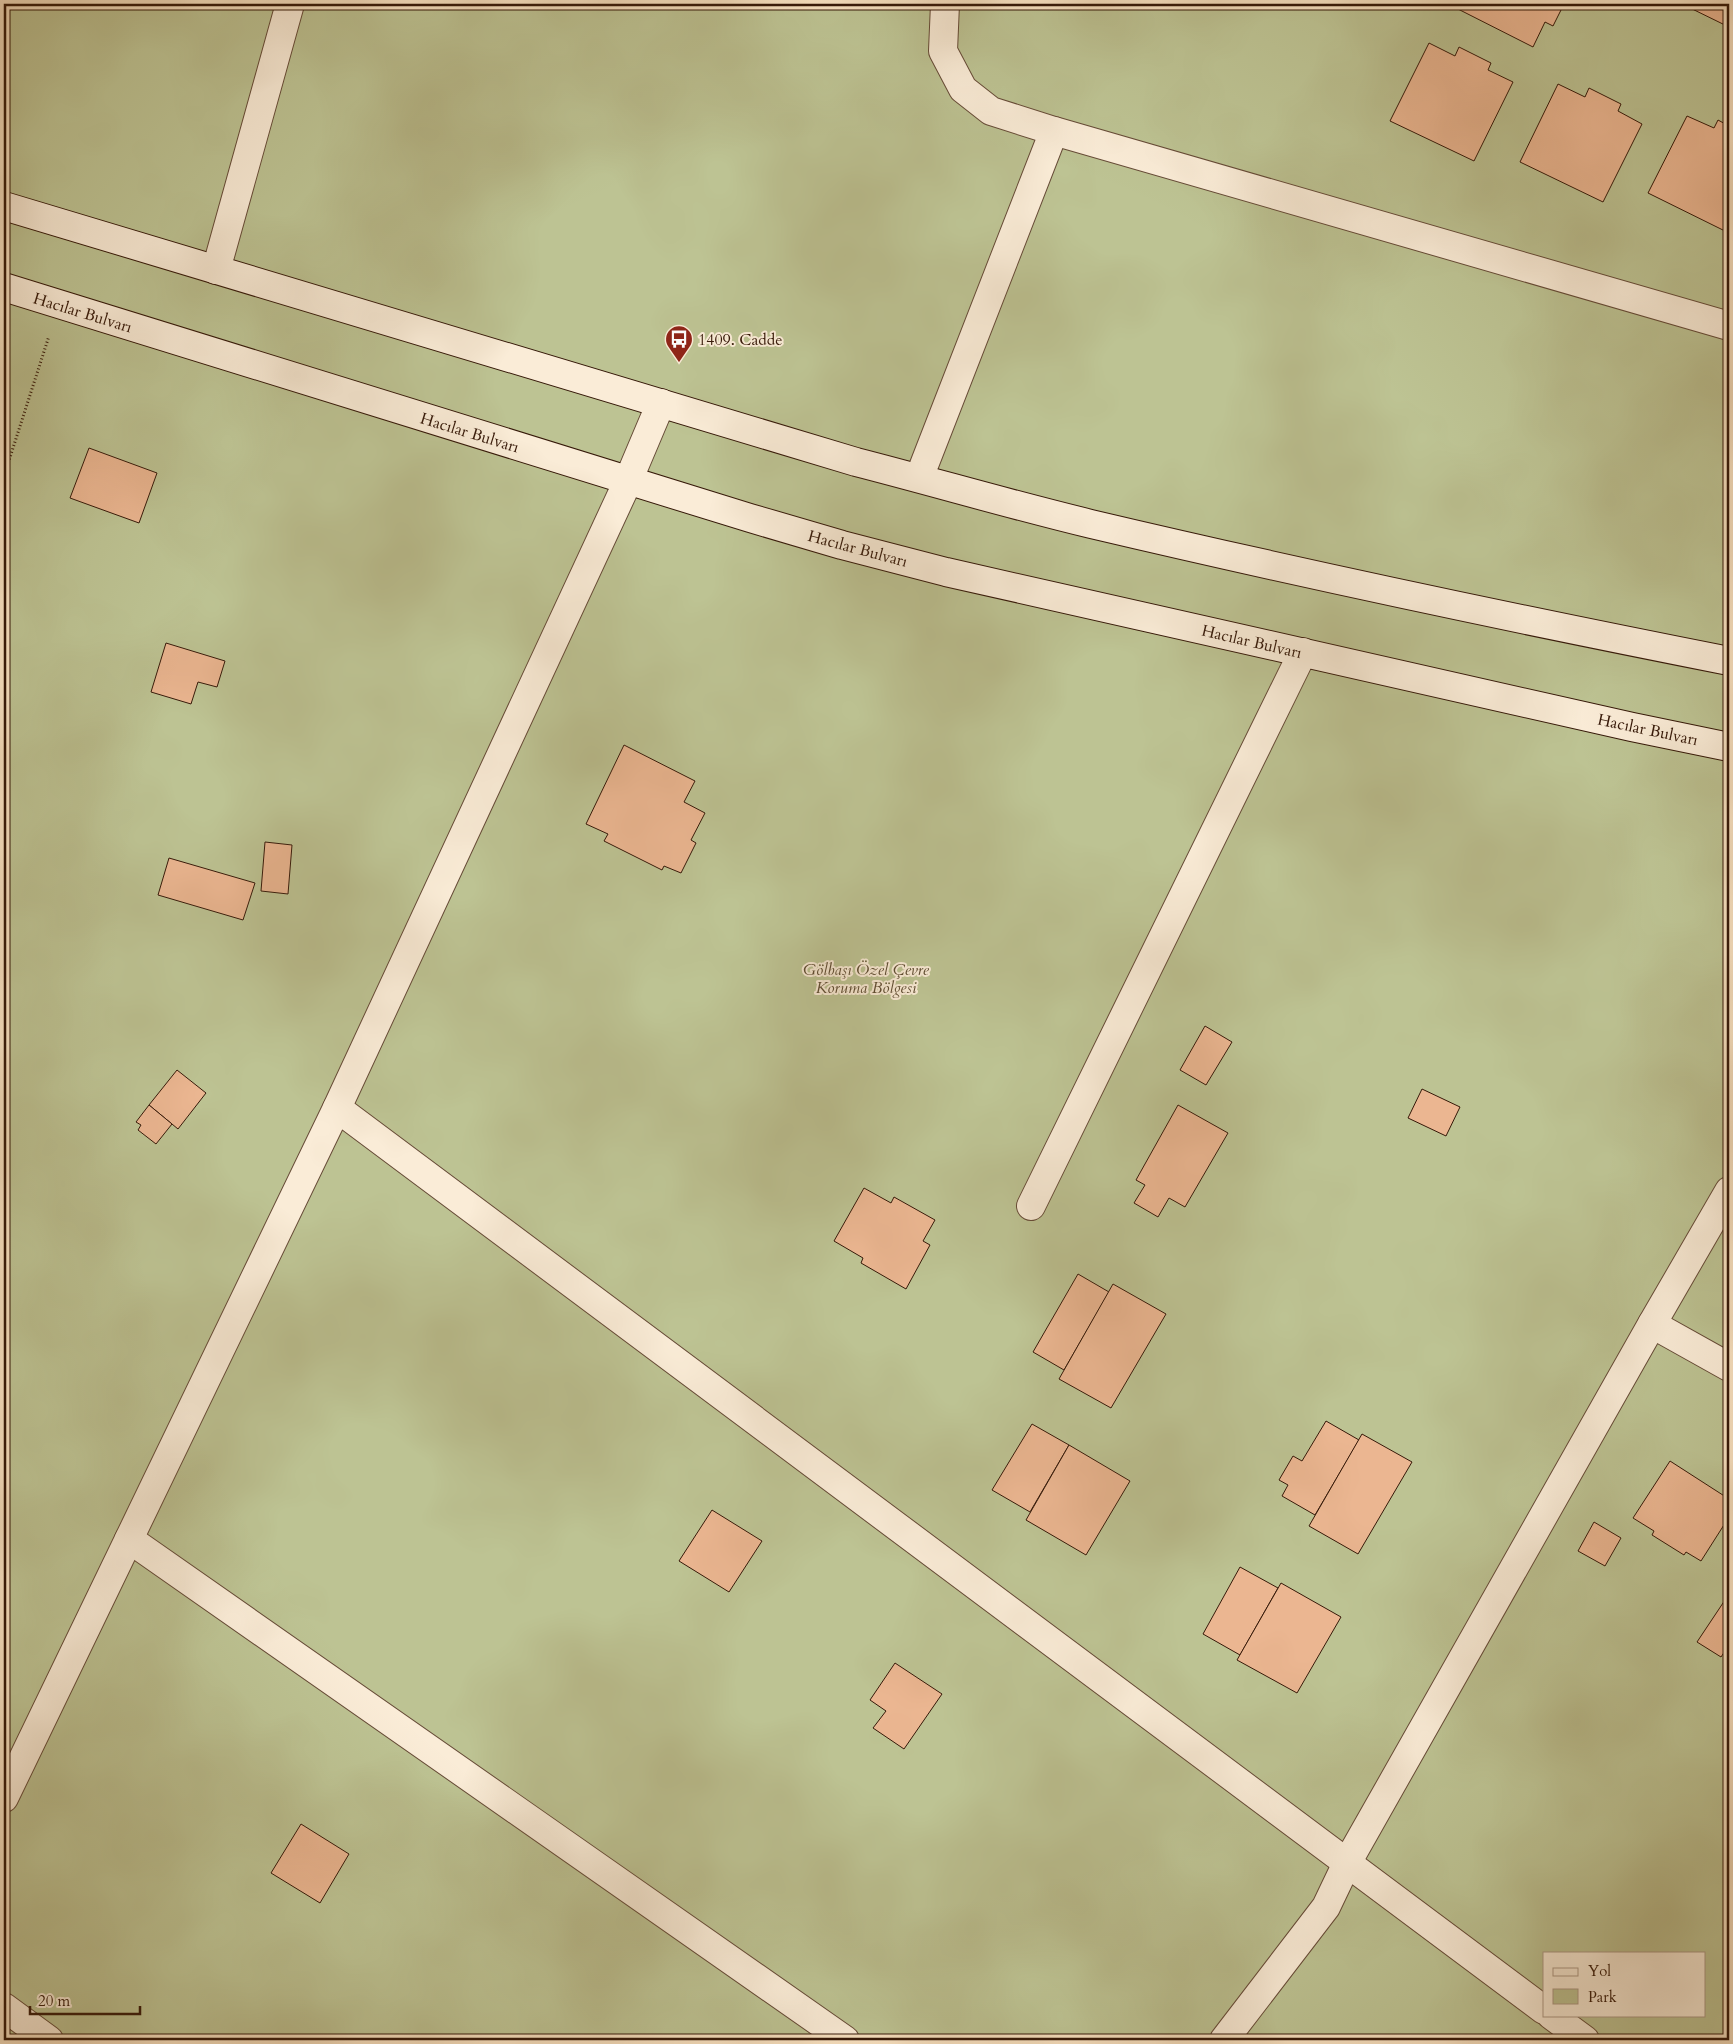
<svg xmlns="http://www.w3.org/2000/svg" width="1733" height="2044" font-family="Cardo,serif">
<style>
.green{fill:#bdc393;stroke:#7a6e4e;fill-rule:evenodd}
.building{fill:#ebb691;stroke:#361909}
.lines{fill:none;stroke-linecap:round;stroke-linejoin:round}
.street-casing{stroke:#664b37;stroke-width:30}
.secondary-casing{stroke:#361909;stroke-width:30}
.path{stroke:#361909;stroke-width:3;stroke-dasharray:1 2.5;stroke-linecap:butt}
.street{stroke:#faecd7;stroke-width:28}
.secondary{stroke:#faecd7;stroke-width:28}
.labels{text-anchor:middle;stroke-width:4;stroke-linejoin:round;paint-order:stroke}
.street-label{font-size:16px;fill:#361909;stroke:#faecd7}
.poi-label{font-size:16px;fill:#361909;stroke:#faecd7;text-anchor:start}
.park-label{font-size:16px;font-style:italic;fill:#5e4c32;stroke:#faecd7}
</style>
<rect width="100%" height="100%" fill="#f8e2c2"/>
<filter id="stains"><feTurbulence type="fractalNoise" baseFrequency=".004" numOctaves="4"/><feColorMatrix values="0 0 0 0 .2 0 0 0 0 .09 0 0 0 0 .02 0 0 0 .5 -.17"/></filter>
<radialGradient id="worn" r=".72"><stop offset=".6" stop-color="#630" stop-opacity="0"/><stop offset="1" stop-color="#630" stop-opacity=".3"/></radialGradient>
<path class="green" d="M4,4H1729V2040H4ZM1544,1953H1704V2015H1544Z"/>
<g class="building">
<path d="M1456,4H1564L1553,26L1545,22L1533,47L1454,7Z"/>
<path d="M1682,4H1729V27Z"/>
<path d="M1429,43L1455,56L1459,47L1491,63L1488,70L1513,82L1474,161L1390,121Z"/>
<path d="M1558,84L1585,97L1589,88L1621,104L1618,111L1642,124L1603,202L1520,162Z"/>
<path d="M1687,116L1714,128L1718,120L1729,126V233L1648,193Z"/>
<path d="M89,448L157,473L139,523L70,498Z"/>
<path d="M166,643L225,661L217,687L198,682L191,704L151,692Z"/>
<path d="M624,745L695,781L684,802L705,813L691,840L696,843L681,873L664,866L662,870L604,841L608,834L586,824Z"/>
<path d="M265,842L292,845L288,894L261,891Z"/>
<path d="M169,858L255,883L243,920L158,895Z"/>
<path d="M1205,1026L1232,1042L1206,1085L1180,1070Z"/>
<path d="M177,1070L206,1093L178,1129L149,1105Z"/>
<path d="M1422,1089L1460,1107L1446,1136L1408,1118Z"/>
<path d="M149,1105L172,1124L156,1144L138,1130L141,1125L136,1122Z"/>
<path d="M1178,1105L1228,1133L1185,1207L1169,1198L1158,1217L1134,1203L1145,1185L1136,1180Z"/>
<path d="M864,1188L891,1203L894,1197L935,1220L923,1241L930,1245L906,1289L861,1263L863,1258L834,1241Z"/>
<path d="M1078,1274L1109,1292L1064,1370L1033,1352Z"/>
<path d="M1113,1284L1166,1314L1111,1408L1059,1379Z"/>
<path d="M1326,1421L1359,1440L1315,1515L1282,1496L1288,1485L1279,1480L1293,1456L1302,1461Z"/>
<path d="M1032,1424L1069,1445L1030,1512L992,1490Z"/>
<path d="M1362,1434L1412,1462L1358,1554L1309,1526Z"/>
<path d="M1069,1445L1130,1481L1086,1555L1026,1520Z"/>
<path d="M1670,1461L1729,1499V1517L1701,1561L1686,1552L1684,1555L1652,1535L1654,1531L1633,1518Z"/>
<path d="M712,1510L762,1541L729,1592L679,1561Z"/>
<path d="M1594,1522L1621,1538L1605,1566L1578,1551Z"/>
<path d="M1240,1567L1278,1588L1240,1655L1203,1634Z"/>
<path d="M1281,1583L1341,1617L1297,1693L1237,1660Z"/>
<path d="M1729,1594V1645L1721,1657L1697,1642Z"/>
<path d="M895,1663L942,1694L904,1749L873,1728L886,1711L870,1700Z"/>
<path d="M301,1824L349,1854L320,1903L271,1873Z"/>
</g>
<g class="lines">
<g class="street-casing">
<g id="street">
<path d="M945,4L943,51L963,89L991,111L1054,131L1729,326"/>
<path d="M216,270L290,4"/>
<path d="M919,478L1054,131"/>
<path d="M337,1108L1544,2010"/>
<path d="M1031,1206L1303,652"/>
<path d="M1652,1324L1729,1367"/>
<path d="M129,1539L845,2040"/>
<path d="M4,1798L337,1108L628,481L661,403"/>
<path d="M4,2007L49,2040"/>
<path d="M1551,2015L1585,2040"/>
<path d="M1224,2040L1326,1907L1347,1863L1652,1324L1729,1191"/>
</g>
</g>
<g class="secondary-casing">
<g id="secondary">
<path d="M4,206L856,462C934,482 1012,505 1091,524C1303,574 1516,619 1729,661"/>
<path d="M4,287L750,518L842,545L946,572L1632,727L1729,747"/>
</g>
</g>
<path class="path" d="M4,476L49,336"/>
<use href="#street" class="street"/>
<use href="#secondary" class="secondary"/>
</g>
<defs>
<g id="bus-pin" transform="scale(1.4375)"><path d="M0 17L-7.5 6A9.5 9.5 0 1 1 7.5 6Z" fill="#8f2418" stroke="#faecd7"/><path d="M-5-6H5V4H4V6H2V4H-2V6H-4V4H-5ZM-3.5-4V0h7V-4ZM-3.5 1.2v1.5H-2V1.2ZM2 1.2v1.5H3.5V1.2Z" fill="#fff"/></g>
</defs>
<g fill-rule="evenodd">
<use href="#bus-pin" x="679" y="339"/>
</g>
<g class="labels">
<g class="street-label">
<text transform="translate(83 312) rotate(17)" y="6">Hacılar Bulvarı</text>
<text transform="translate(470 432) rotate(17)" y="6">Hacılar Bulvarı</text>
<text transform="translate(858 548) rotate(15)" y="6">Hacılar Bulvarı</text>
<text transform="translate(1252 641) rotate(13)" y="6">Hacılar Bulvarı</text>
<text transform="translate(1648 729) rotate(12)" y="6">Hacılar Bulvarı</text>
</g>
<g class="poi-label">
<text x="698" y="345">1409. Cadde</text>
</g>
<g class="park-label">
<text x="866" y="975">Gölbaşı Özel Çevre<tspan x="866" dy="18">Koruma Bölgesi</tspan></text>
</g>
</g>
<rect width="1733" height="2044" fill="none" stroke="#f8e2c2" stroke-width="20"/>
<rect x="5" y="5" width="1723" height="2034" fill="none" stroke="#361909" stroke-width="2.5"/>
<rect x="10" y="10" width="1713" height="2024" fill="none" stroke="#361909"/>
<rect x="1543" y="1952" width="162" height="65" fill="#faecd7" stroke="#ac9885"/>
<rect x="1553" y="1968" width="25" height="8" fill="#faecd7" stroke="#ac9885"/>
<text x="1588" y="1976" font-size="15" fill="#361909">Yol</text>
<rect x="1553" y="1989" width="25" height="15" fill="#bdc393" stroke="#ac9885"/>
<text x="1588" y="2002" font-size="15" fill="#361909">Park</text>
<path d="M30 2006v8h110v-8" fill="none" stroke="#361909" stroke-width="2.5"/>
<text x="38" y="2006" font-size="15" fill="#361909" stroke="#faecd7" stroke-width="4" paint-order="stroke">20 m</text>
<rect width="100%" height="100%" filter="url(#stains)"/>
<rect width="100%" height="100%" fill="url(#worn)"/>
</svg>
